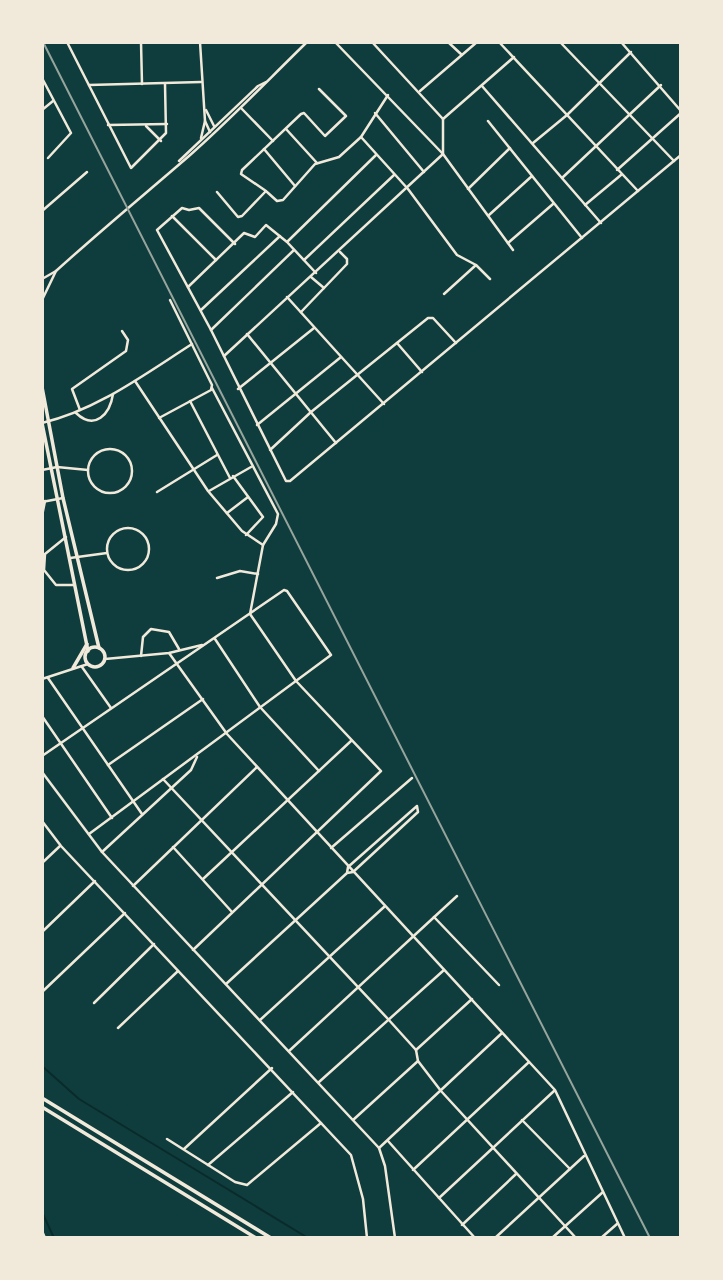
<svg xmlns="http://www.w3.org/2000/svg" width="723" height="1280" font-family="'Titillium Web',sans-serif">
<style>
.lines{fill:none;stroke-linecap:round;stroke-linejoin:round}
.stream{stroke:#0a2a2b;stroke-width:2}
.minor{stroke:#f1e9da;stroke-width:2.5}
.tertiary{stroke:#f1e9da;stroke-width:2.5}
.secondary{stroke:#f1e9da;stroke-width:3.5}
.trunk{stroke:#f1e9da;stroke-width:3.5}
.rail{stroke:#97a49c;stroke-width:2}
</style>
<rect width="100%" height="100%" fill="#0f3d3e"/>
<g class="lines">
<g class="stream">
<path d="M42,1066L79,1099L308,1238"/>
<path d="M42,1212L54,1238"/>
</g>
<g class="minor">
<path d="M67,42L131,168L166,133L165,84"/>
<path d="M141,42L142,84"/>
<path d="M335,42L443,154L513,250"/>
<path d="M448,42L462,55"/>
<path d="M499,42L638,191"/>
<path d="M560,42L674,161"/>
<path d="M621,42L681,111"/>
<path d="M42,78L71,133L48,158"/>
<path d="M89,85L201,82"/>
<path d="M482,86L601,223"/>
<path d="M420,91L477,42"/>
<path d="M388,95L361,137L408,189L457,255L476,265L490,279"/>
<path d="M241,108L273,141"/>
<path d="M42,110L53,101"/>
<path d="M375,113L424,172"/>
<path d="M443,119L514,57"/>
<path d="M488,121L582,238"/>
<path d="M108,125L167,124"/>
<path d="M146,126L161,141"/>
<path d="M286,129L317,163"/>
<path d="M42,131V137"/>
<path d="M533,143L567,115L631,52"/>
<path d="M264,149L295,186"/>
<path d="M617,170L681,113"/>
<path d="M562,178L661,85"/>
<path d="M468,189L510,148"/>
<path d="M217,192L238,217L242,216L266,191L241,174L242,170L301,114L304,113L325,136L346,116L319,89"/>
<path d="M267,192L277,201L283,200L315,164L339,157L361,137"/>
<path d="M585,205L621,175"/>
<path d="M42,211L87,172"/>
<path d="M489,215L532,176"/>
<path d="M172,216L216,260"/>
<path d="M288,241L376,155"/>
<path d="M508,243L553,204"/>
<path d="M235,244L199,208L189,210L182,208L157,230L211,330L286,481H290L681,155"/>
<path d="M304,260L394,175"/>
<path d="M311,277L324,288"/>
<path d="M188,287L244,233L255,237L266,225L287,242L316,273"/>
<path d="M444,294L476,265"/>
<path d="M287,297L384,404"/>
<path d="M201,310L280,236"/>
<path d="M301,312L347,264V259L340,252"/>
<path d="M211,330L294,250"/>
<path d="M247,334L336,443"/>
<path d="M397,343L422,372"/>
<path d="M224,356L443,154V119L372,42"/>
<path d="M135,381L208,491L242,531L263,545L250,614L296,681L381,771L193,950"/>
<path d="M212,388L278,514L276,524L263,545"/>
<path d="M238,389L314,328"/>
<path d="M190,401L230,478"/>
<path d="M80,410L72,389L126,351L128,340L122,331"/>
<path d="M76,413C95,431 110,414 113,394"/>
<path d="M159,418L211,390L212,385L170,300"/>
<path d="M42,423C97,410 145,374 192,344"/>
<path d="M257,425L341,357"/>
<circle cx="110" cy="471" r="22"/>
<path d="M270,450L311,412L428,318H433L456,343"/>
<path d="M42,470L57,467L88,470"/>
<path d="M233,476L263,517L246,535"/>
<path d="M209,491L251,467"/>
<path d="M157,492L217,455"/>
<path d="M42,502L63,498"/>
<path d="M227,513L248,497"/>
<path d="M42,516L45,501"/>
<circle cx="128" cy="549" r="21"/>
<path d="M66,537L45,554L44,570L56,585H74"/>
<path d="M70,558L107,553"/>
<path d="M217,578L240,571L258,574"/>
<path d="M215,639L260,707L319,771"/>
<path d="M169,653L227,734L555,1090L625,1238"/>
<path d="M141,656L143,637L151,629L169,632L179,649"/>
<path d="M105,659L169,653L202,645"/>
<path d="M82,667L111,708"/>
<path d="M48,678L142,814"/>
<path d="M42,716L112,818"/>
<path d="M42,756L284,590L287,591L331,655L89,834"/>
<path d="M108,765L203,699"/>
<path d="M42,772L102,852L379,1148L385,1166L395,1238"/>
<path d="M163,779L388,1019L416,1050L418,1061L441,1091L576,1238"/>
<path d="M42,821L61,846L351,1155L363,1199L367,1238"/>
<path d="M173,847L232,912"/>
<path d="M331,848L412,778"/>
<path d="M102,852L191,770L197,757"/>
<path d="M42,863L60,846"/>
<path d="M203,879L351,741"/>
<path d="M133,886L257,767"/>
<path d="M434,917L499,985"/>
<path d="M42,932L95,881"/>
<path d="M226,984L347,873L353,872L418,812L417,806L348,867L347,873"/>
<path d="M42,992L125,913"/>
<path d="M94,1003L154,944"/>
<path d="M260,1020L384,907"/>
<path d="M118,1028L178,971"/>
<path d="M416,1050L472,999"/>
<path d="M289,1051L457,896"/>
<path d="M319,1082L444,970"/>
<path d="M353,1120L418,1061"/>
<path d="M522,1120L570,1169"/>
<path d="M167,1139L235,1182L247,1185L321,1123"/>
<path d="M388,1141L475,1238"/>
<path d="M379,1148L502,1033"/>
<path d="M184,1149L272,1068"/>
<path d="M208,1165L293,1092"/>
<path d="M413,1170L529,1062"/>
<path d="M439,1198L554,1091"/>
<path d="M462,1225L516,1174"/>
<path d="M42,1231L45,1238"/>
<path d="M495,1238L584,1156"/>
<path d="M552,1238L603,1192"/>
<path d="M601,1238L617,1224"/>
</g>
<g class="tertiary">
<path d="M200,42L205,121L210,132"/>
<path d="M206,110L214,126"/>
<path d="M201,138L205,121"/>
<path d="M179,161L258,86L266,82"/>
<path d="M42,279L56,271C99,232 145,194 189,156C230,120 268,80 307,42"/>
<path d="M42,300L56,271"/>
<path d="M42,679L88,664"/>
</g>
<g class="secondary">
<path d="M42,387L63,498L99,648"/>
<path d="M42,423L88,651"/>
<circle cx="95" cy="657" r="10"/>
<path d="M73,668L87,644"/>
</g>
<g class="trunk">
<path d="M42,1098L271,1238"/>
<path d="M42,1107L256,1238"/>
</g>
<path class="rail" d="M43,42L650,1238"/>
</g>
<rect width="723" height="1280" fill="none" stroke="#f1e9da" stroke-width="88"/>
</svg>
